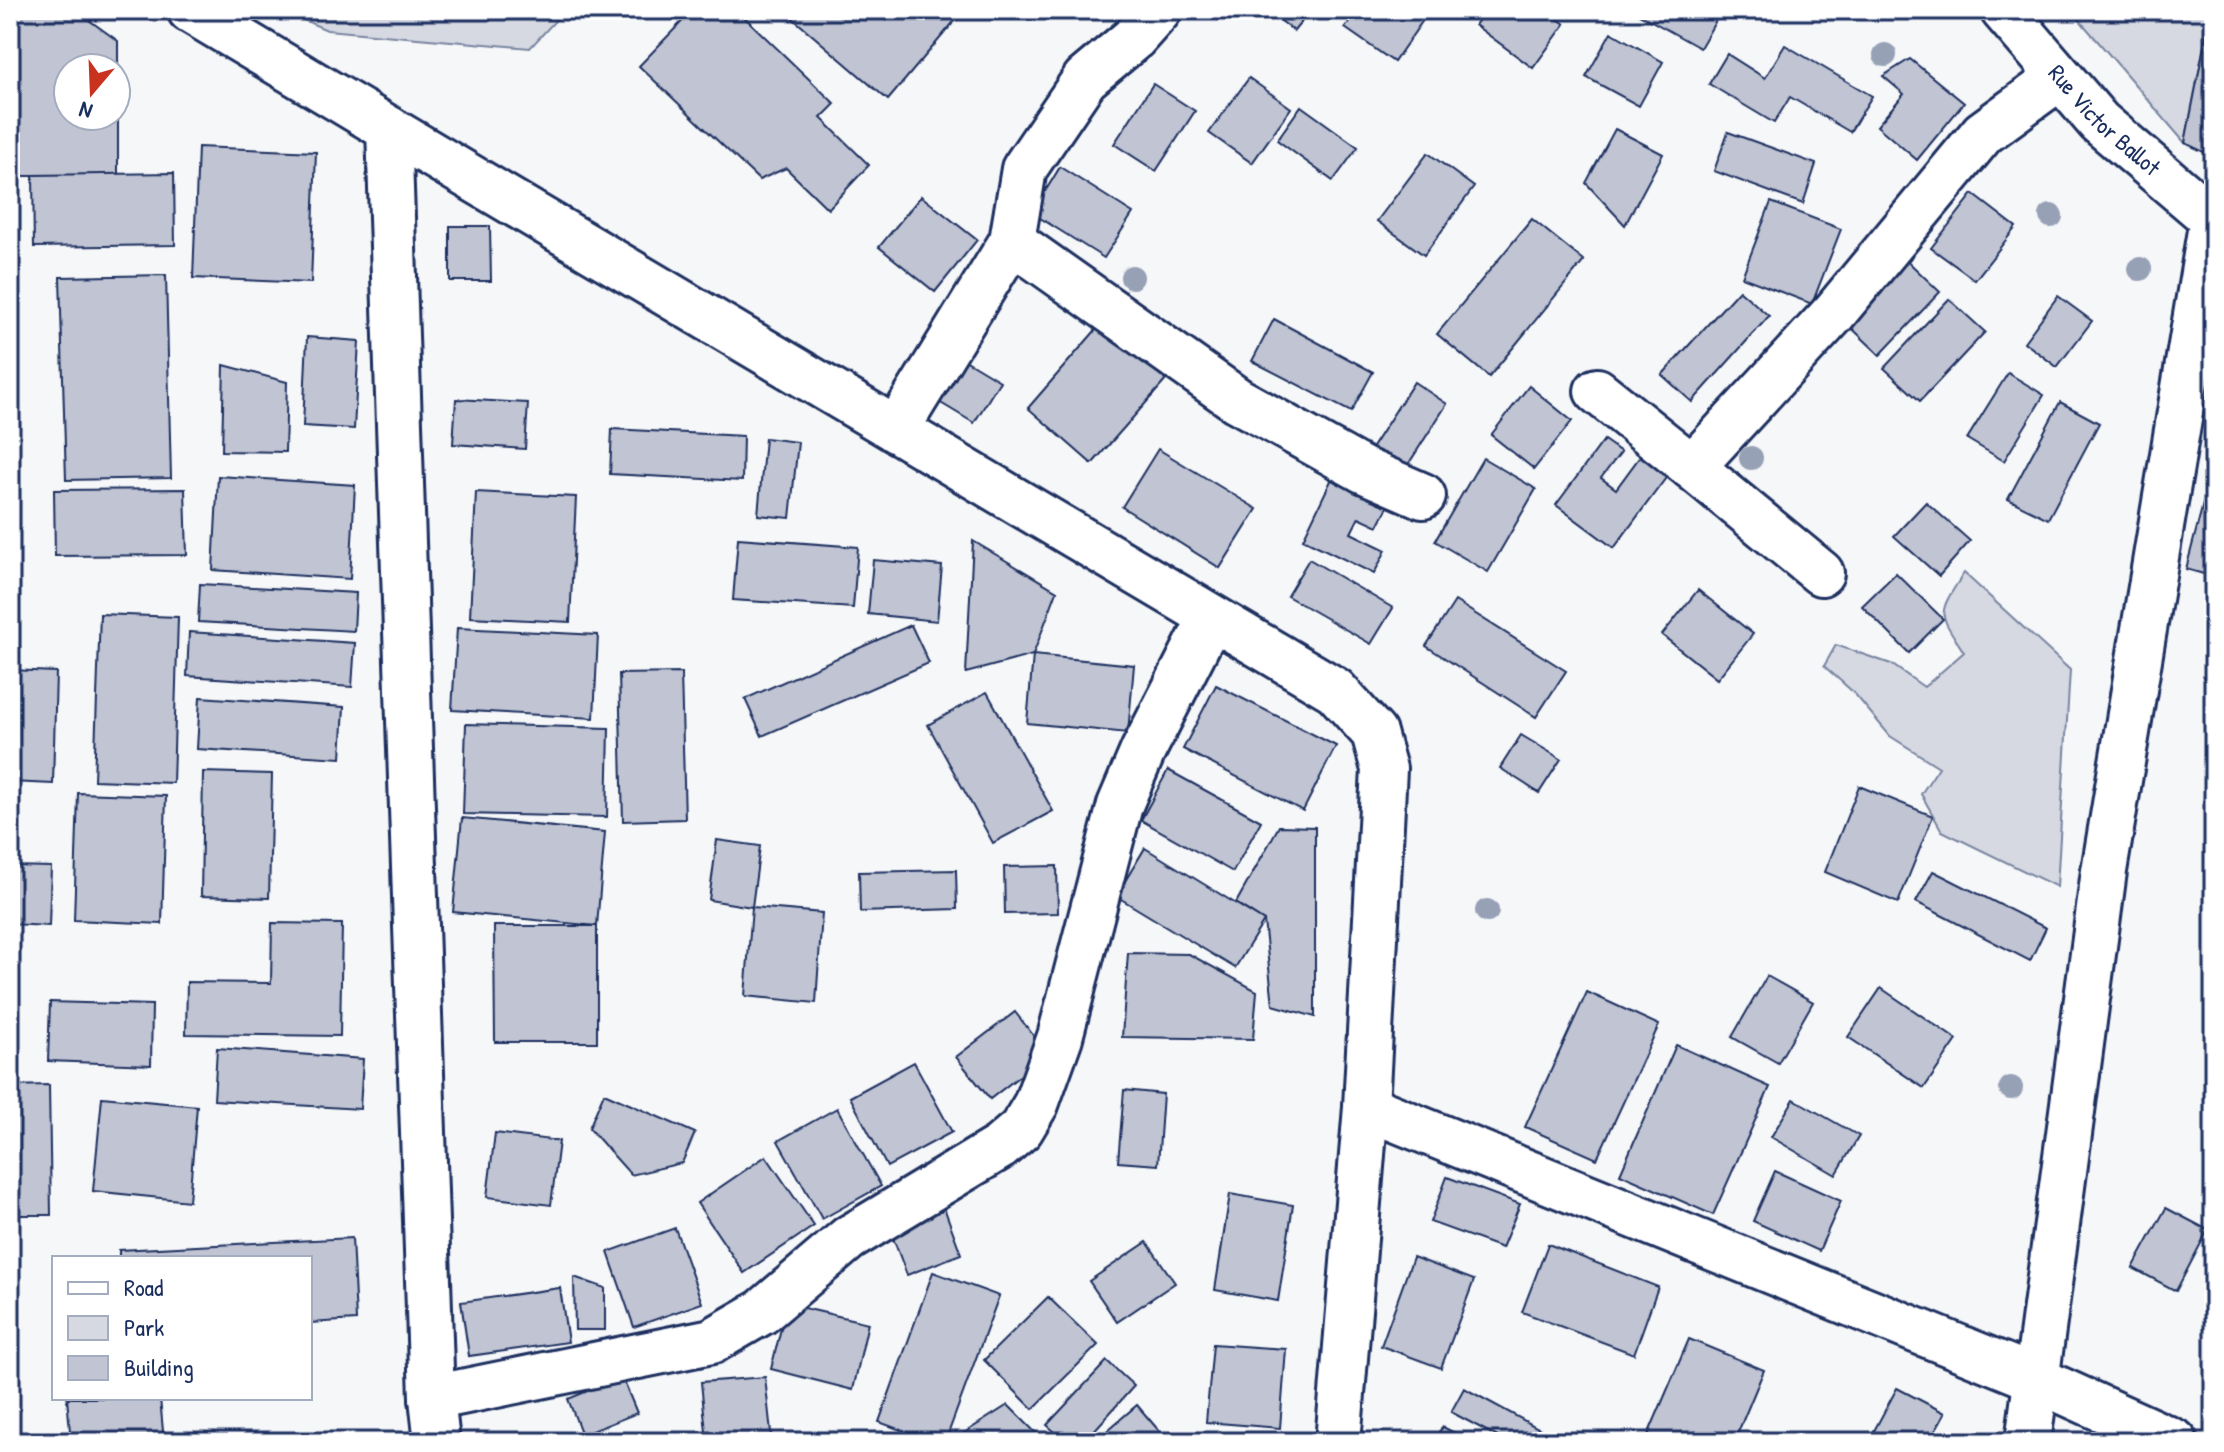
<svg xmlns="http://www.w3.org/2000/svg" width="2224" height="1452" font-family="'Patrick Hand',sans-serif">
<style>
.green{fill:#d6d9e2;stroke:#7884a0;stroke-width:2}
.building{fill:#c0c4d3;stroke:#1b2f5e;stroke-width:2;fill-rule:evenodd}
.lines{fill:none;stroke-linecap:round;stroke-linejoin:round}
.minor-casing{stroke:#1b2f5e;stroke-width:50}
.tertiary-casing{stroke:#1b2f5e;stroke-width:50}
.secondary-casing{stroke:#1b2f5e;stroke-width:50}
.minor{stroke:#fff;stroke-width:44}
.tertiary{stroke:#fff;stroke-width:44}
.secondary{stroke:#fff;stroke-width:44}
.tree{fill:#97a1b6}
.labels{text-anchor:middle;stroke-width:6;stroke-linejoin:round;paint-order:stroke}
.street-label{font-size:24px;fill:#1b2f5e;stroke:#fff}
</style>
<rect width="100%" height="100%" fill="#f6f7f9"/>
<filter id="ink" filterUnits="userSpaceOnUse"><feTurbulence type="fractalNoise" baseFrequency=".0125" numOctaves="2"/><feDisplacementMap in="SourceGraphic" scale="16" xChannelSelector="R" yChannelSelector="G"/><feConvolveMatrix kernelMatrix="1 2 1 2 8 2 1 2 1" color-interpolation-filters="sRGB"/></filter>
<g filter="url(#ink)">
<g class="green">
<path d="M280,10H565L530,48L327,30Z"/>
<path d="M2071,10H2211L2185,143Z"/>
<path d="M1964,573L2070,670L2057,887L1942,831L1921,794L1939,767L1890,736L1854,693L1824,666L1836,645L1891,664L1924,687L1964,652C1937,611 1937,615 1964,573Z"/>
</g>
<g class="building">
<path d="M10,10H75L118,41V176H10ZM68,68H116V116H68Z"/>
<path d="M693,10H737L835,104L821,118L869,165L828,209L786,168L759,180L639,66Z"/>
<path d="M783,10H950L958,17L888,100Z"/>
<path d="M1267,10H1311L1294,31Z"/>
<path d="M1357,10H1430L1394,62L1345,28Z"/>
<path d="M1486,10H1545L1565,24L1533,68L1475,25Z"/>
<path d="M1642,10H1722L1700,48L1639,14Z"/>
<path d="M2211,10H2214V157L2185,143Z"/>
<path d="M1611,32L1663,62L1639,106L1586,77Z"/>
<path d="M1785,45L1872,96L1850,132L1790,97L1774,123L1709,84L1727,54L1765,78Z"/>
<path d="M1910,59L1964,103L1917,160L1877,126L1904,94L1883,76Z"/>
<path d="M1249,78L1291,108L1252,163L1209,133Z"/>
<path d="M1153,84L1195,111L1156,171L1114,144Z"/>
<path d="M1301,106L1358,147L1333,181L1277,140Z"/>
<path d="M1615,129L1663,154L1625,225L1586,183Z"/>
<path d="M1728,132L1816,164L1803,204L1714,171Z"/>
<path d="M198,147L316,152L311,283L193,278Z"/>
<path d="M1428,153L1474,187L1424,255L1377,221Z"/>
<path d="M1060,167L1133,213L1104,258L1032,213Z"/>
<path d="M174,173L175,245L34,247L33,175Z"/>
<path d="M1973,194L2016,227L1975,280L1931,248Z"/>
<path d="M921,196L977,240L935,292L879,247Z"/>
<path d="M1771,202L1841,229L1812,304L1742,277Z"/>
<path d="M1532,219L1584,261L1489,377L1437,334Z"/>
<path d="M450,226H490L491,281H450Z"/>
<path d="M1898,252L1940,292L1880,355L1838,315Z"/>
<path d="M166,275L171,478L66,480L60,277Z"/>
<path d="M1739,290L1769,316L1692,402L1662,375Z"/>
<path d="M2058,296L2092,321L2057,367L2024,342Z"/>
<path d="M1949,299L1985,332L1920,401L1884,368Z"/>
<path d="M1274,319L1373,372L1351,412L1252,361Z"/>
<path d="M1101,324L1166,380L1092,464L1028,408Z"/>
<path d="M307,337L359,341L354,429L303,426Z"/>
<path d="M960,357L1000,381L974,423L934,399Z"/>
<path d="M224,365L287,382L285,452L222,451Z"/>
<path d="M2008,373L2044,395L2004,461L1967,439Z"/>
<path d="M1414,382L1447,404L1402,474L1369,452Z"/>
<path d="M1529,386L1572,421L1534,469L1491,435Z"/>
<path d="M456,399L528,403L525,449L453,444Z"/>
<path d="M2060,402L2099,423L2048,519L2008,499Z"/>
<path d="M612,429L743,436L742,481L610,474Z"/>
<path d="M765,438L798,442L790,518L758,515Z"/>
<path d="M1604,440L1621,452L1601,478L1616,489L1644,451L1671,471L1614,548L1556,505Z"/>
<path d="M1158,449L1257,509L1220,568L1122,507Z"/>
<path d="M1483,458L1536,489L1488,572L1435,541Z"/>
<path d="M2214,462V577L2186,569Z"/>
<path d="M1336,470L1393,497L1378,526L1359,517L1351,533L1386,550L1374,574L1303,539Z"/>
<path d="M218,476L355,485L350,579L213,570Z"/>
<path d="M185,489L187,555L55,556L54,490Z"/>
<path d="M476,492L576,497L570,622L470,617Z"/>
<path d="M1926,502L1970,541L1939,576L1894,536Z"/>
<path d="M738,538L858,547L853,608L733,600Z"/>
<path d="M973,541L1057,591L1033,655L966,673Z"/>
<path d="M1309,559L1393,608L1371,644L1287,596Z"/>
<path d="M873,560L942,566L937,621L868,614Z"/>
<path d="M1896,573L1943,619L1909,653L1862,606Z"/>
<path d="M200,584L356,593L354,631L198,622Z"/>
<path d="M1698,590L1753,634L1717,679L1662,635Z"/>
<path d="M1455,601L1566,671L1536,717L1426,646Z"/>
<path d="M100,614L178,617L173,783L94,780Z"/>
<path d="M911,625L929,663L762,736L745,699Z"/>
<path d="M457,628L598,635L594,718L452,710Z"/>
<path d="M189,632L355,643L352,687L187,676Z"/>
<path d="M1033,655L1134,665L1128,733L1027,723Z"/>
<path d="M10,670L56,672L53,784L10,782Z"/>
<path d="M681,673L685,819L623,821L619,674Z"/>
<path d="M1216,685L1336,746L1303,811L1183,749Z"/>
<path d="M987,692L1053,811L993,843L928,725Z"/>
<path d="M200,697L344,707L341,758L197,749Z"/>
<path d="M466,724L609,728L607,817L463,814Z"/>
<path d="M1521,735L1561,759L1539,793L1500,768Z"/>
<path d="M1168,770L1261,821L1233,872L1141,820Z"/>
<path d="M203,772L272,774L269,898L201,896Z"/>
<path d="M1859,786L1933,816L1898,903L1825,872Z"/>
<path d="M78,793L166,796L162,924L74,920Z"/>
<path d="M462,818L605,832L597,926L453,912Z"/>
<path d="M1279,826L1315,827V1017L1273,1005L1264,921L1236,903Z"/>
<path d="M717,840L760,846L752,907L709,900Z"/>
<path d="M1145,848L1264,921L1235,968L1116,896Z"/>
<path d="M10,866L51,867L49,926L10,924Z"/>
<path d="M1057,866L1058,913L1005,914L1004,867Z"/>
<path d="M956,870L957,909L860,912L859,872Z"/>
<path d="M1933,871L2046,928L2030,961L1916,902Z"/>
<path d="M752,907L822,913L816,1003L745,996Z"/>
<path d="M272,923L342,924L340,1036L186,1034L187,982L271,983Z"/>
<path d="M494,926H597V1042H495Z"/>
<path d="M1128,953L1189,954L1257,991L1253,1039L1122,1037Z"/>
<path d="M1767,976L1813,1002L1778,1063L1732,1037Z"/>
<path d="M1881,988L1957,1040L1924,1088L1848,1037Z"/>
<path d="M1587,992L1659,1025L1597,1159L1525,1127Z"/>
<path d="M50,1002L152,1005L151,1065L48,1061Z"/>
<path d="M1015,1012L1048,1054L990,1099L956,1057Z"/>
<path d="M1676,1045L1770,1087L1713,1215L1620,1174Z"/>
<path d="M217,1048L363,1059L360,1109L214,1100Z"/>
<path d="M914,1062L952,1132L887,1167L850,1097Z"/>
<path d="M49,1085L51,1215H10V1086Z"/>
<path d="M1124,1090L1163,1094L1158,1165L1118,1162Z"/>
<path d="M604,1093L695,1133L682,1163L631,1175L589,1128Z"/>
<path d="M102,1097L197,1106L189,1201L93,1191Z"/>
<path d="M1794,1099L1859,1136L1836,1175L1771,1137Z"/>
<path d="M837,1108L881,1186L822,1219L778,1141Z"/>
<path d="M495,1133L559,1141L551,1205L487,1197Z"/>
<path d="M766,1156L814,1226L744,1273L697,1203Z"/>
<path d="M1775,1171L1841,1201L1819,1251L1753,1221Z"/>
<path d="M1447,1177L1520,1204L1502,1248L1430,1222Z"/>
<path d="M1230,1194L1293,1205L1278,1301L1215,1290Z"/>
<path d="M942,1202L961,1254L907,1275L887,1222Z"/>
<path d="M2166,1208L2208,1230L2176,1291L2133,1268Z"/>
<path d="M675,1228L702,1303L634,1327L608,1252Z"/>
<path d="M352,1238L356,1320L310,1323V1258H119V1250Z"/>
<path d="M1147,1242L1175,1283L1117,1322L1089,1281Z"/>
<path d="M1548,1244L1658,1287L1634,1354L1522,1312Z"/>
<path d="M1413,1257L1474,1280L1441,1368L1381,1346Z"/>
<path d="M933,1272L999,1296L945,1442H933L879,1422Z"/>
<path d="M574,1277L605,1288V1330H575Z"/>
<path d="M560,1288L568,1342L469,1356L461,1302Z"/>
<path d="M1048,1297L1098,1345L1033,1409L984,1360Z"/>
<path d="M787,1304L868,1323L853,1390L771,1369Z"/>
<path d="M1689,1339L1764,1370L1734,1442H1645Z"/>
<path d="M1213,1344L1286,1349L1280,1428L1206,1422Z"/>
<path d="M1107,1361L1134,1386L1084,1442H1066L1047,1425Z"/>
<path d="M622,1377L637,1413L582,1435L568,1399Z"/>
<path d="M765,1377L772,1442H707L701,1382Z"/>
<path d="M1464,1388L1564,1442H1507L1451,1412Z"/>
<path d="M1897,1388L1945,1413L1929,1442H1868Z"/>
<path d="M67,1398H160L164,1442H71Z"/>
<path d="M1008,1405L1045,1442H950Z"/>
<path d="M1137,1405L1160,1432L1148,1442H1094Z"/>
<path d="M1443,1427L1472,1442H1430Z"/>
</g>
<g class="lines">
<g class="minor-casing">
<g id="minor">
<path d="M389,129L1335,690L1374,733L1384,769L1366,1107L1338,1442"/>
<path d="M1012,241L1237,400L1363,470L1423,496"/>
<path d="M1597,391L1692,467"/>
<path d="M896,430L1012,241L1024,169L1085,79L1134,38L1159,10"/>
<path d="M1821,573L1692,467L1834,313L1983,133L2060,77"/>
<path d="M1366,1107L2034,1378L2175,1442"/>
<path d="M432,1398L712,1341L762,1312L849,1238L1000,1147L1021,1129L1036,1104L1060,1037L1120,805L1143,751L1211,618"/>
<path d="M2028,1442L2104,871L2212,219"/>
</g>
</g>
<g class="tertiary-casing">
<path id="tertiary" d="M190,10L389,129L432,1398L437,1442"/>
</g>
<g class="secondary-casing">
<g id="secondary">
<path id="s1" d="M2003,10L2099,122L2214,220"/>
</g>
</g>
<use href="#minor" class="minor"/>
<use href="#tertiary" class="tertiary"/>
<use href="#secondary" class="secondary"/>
</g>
<g class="tree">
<circle cx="1885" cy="55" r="12"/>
<circle cx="2051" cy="216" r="12"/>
<circle cx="2140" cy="269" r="12"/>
<circle cx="1132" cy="277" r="12"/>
<circle cx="1751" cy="458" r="12"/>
<circle cx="1487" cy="911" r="12"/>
<circle cx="2011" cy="1088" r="12"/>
</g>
</g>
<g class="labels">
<g class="street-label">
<text dy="8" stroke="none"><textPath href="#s1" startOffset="150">Rue Victor Ballot</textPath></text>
</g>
</g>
<rect width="2224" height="1452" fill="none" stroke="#fff" stroke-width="40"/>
<rect x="20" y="20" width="2184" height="1412" fill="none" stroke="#1b2f5e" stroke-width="3" filter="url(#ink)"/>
<rect x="52" y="1256" width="260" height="144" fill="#ffffff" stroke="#a4acbf" stroke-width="2"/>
<rect x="68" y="1282" width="40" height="12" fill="#ffffff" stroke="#a4acbf" stroke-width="2"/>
<text x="124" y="1296" font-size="24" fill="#1b2f5e">Road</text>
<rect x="68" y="1316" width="40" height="24" fill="#d6d9e2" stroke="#a4acbf" stroke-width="2"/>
<text x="124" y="1336" font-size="24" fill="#1b2f5e">Park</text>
<rect x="68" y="1356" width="40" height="24" fill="#c0c4d3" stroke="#a4acbf" stroke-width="2"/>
<text x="124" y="1376" font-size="24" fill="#1b2f5e">Building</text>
<g transform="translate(92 92) rotate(199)"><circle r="38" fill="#ffffff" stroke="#a4acbf" stroke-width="2"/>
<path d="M0-6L14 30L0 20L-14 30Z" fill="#c8321e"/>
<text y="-12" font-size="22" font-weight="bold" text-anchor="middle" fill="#1b2f5e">N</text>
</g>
</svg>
